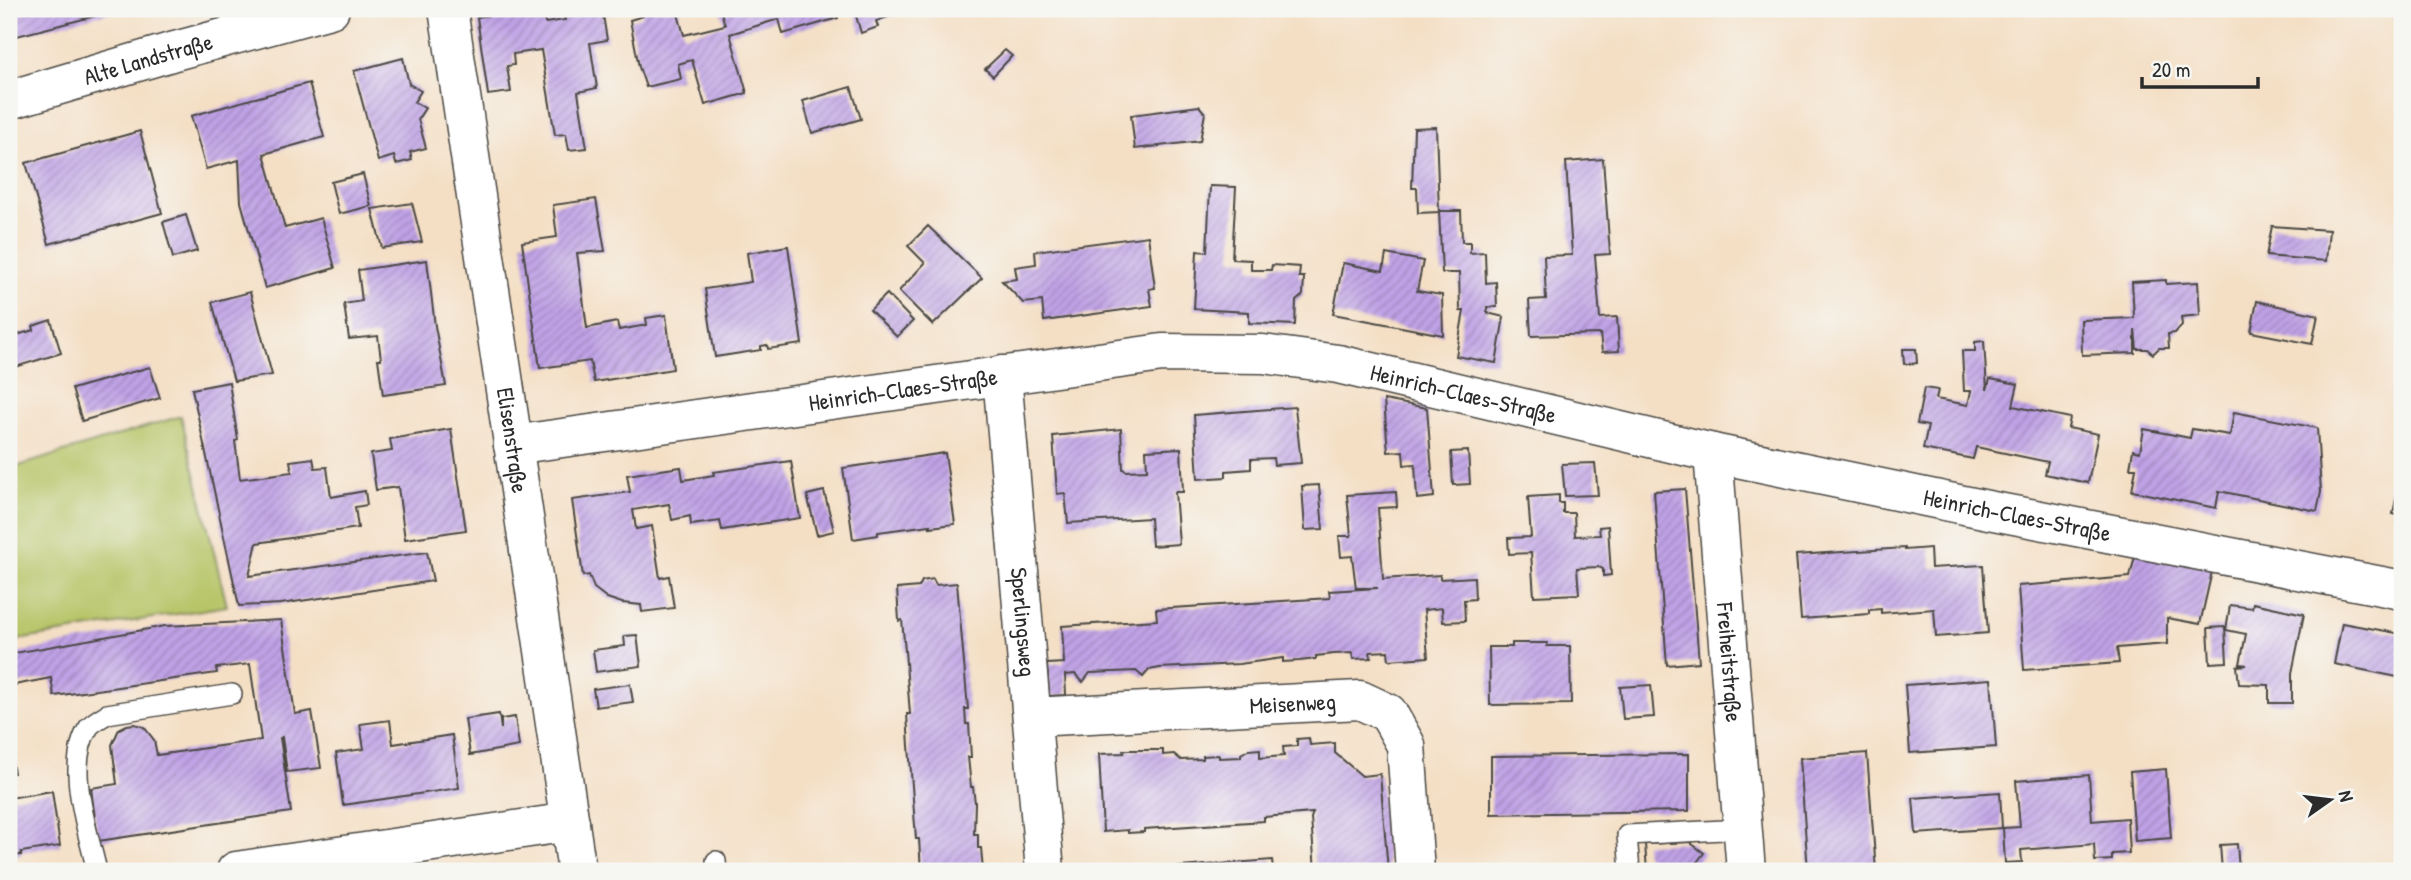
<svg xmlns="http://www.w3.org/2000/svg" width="2411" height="880" font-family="'Patrick Hand',sans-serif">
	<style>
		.park { fill: #b7c567; stroke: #717849; stroke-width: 2 }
		.building { fill: url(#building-hatch) }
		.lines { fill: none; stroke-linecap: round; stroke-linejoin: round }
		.service-casing { stroke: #494642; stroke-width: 22 }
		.minor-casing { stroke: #494642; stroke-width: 41 }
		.service { stroke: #fff; stroke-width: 19 }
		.minor { stroke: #fff; stroke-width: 38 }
		.labels { text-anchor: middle; stroke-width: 5; stroke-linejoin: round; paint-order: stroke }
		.street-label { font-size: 23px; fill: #2b2b2b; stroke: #f6f6f2 }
	</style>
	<defs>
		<pattern id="building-hatch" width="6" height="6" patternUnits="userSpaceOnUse" patternTransform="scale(1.75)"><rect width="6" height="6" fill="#c0a2e6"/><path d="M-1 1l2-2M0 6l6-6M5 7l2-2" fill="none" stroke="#9c84bb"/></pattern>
	</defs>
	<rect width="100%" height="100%" fill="#f6f6f2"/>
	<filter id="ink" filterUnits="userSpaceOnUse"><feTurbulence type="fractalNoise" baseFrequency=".0143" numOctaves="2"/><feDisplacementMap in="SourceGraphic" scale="14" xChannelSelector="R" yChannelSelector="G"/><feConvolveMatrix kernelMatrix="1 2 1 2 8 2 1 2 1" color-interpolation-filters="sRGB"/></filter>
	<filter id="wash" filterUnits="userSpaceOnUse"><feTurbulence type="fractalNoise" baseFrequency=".00686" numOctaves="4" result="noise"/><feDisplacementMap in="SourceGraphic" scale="28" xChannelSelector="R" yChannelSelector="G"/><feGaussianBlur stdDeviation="1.57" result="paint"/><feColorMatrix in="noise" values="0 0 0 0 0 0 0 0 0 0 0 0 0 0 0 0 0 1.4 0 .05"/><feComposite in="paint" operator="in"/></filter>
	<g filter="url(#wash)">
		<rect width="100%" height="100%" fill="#f4dfc5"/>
		<path class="park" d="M181,416L227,606L11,641L9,469Z"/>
		<g id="blocks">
			<g class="building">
				<path d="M9,9H119V10L9,38Z"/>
				<path d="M532,9H542L545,23L565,20L563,9H611L612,14L603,15L607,40L590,43L597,88L578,92L587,148L569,150L566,134L555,135L541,50L513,54L514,65L507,66L511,92L488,95L477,17Z"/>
				<path d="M640,9H679L681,14H678L684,35L725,25L720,9H835L838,18L783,34L779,19L730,34L747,93L705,105L692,60L678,64L681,79L646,87L639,67L630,20L643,16Z"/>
				<path d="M854,9H911L876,21L878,27L861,33Z"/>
				<path d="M1140,9H1159L1154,17L1151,15L1141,16Z"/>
				<path d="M1005,50L1012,56L993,76L985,69Z"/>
				<path d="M403,58L409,84L421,91L414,102L425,108L418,119L426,148L410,152L412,160L396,164L394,156L378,161L354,71Z"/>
				<path d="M309,83L324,137L264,154L285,228L321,218L335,268L265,288L241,202L239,160L206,169L191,116Z"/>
				<path d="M851,87L861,119L812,133L803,101Z"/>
				<path d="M1199,106L1205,113L1200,141L1135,149L1131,115Z"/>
				<path d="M1436,127L1439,212L1418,213L1417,188H1412L1414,128Z"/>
				<path d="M140,131L162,213L49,244L26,163Z"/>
				<path d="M1603,159L1610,254L1595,255L1600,318L1617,317L1619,351L1602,352L1600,334L1531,336L1529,300L1546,299L1544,256L1572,255L1566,162Z"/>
				<path d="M363,174L371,206L339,214L331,182Z"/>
				<path d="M1210,186L1236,187L1232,259L1251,260V270H1271L1272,265L1300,267L1299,277H1304L1303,295L1296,301L1295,325L1249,323V312L1194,309L1197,251L1207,252Z"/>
				<path d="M596,199L605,251L577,253L587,328L617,322L619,330L647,325L646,318L666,315L673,369L594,382L590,361L540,368L522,242L557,237L553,205Z"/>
				<path d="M412,203L422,242L382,248L372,209Z"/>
				<path d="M1439,211H1461L1462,242H1470V253L1485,252L1486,283L1496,282L1497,307H1487V313L1504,317L1496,363L1456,356L1464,311H1460L1459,273H1442Z"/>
				<path d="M186,215L197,251L173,258L163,222Z"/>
				<path d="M928,226L982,278L933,325L899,291L925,263L908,246Z"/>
				<path d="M2272,226L2329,230L2326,261L2266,256Z"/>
				<path d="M1148,236L1155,288L1149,289L1152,306L1044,321L1042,301L1023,303L1002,281L1017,279L1015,267L1036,264L1035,251Z"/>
				<path d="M788,246L802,344L768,349L767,345L761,346V350L715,357L705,289L751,282L747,253Z"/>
				<path d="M1386,254L1423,261L1417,291L1442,295L1443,335L1333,314L1343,263L1383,271Z"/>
				<path d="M427,260L435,326L446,386L383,395L378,359H381L378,336L349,339L344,304L362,301L358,270Z"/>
				<path d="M2166,280V284L2198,282L2200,315L2181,317L2182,325L2175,333L2168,334L2169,348H2159L2153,354L2147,349H2137L2135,330V353L2082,355L2081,320L2134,318L2132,282Z"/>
				<path d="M250,292L272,375L234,381L212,302Z"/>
				<path d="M887,294L913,321L897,337L870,310Z"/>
				<path d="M2257,301L2318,315L2312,344L2251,332Z"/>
				<path d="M51,320L61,353L9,369V337L34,330L33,326Z"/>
				<path d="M1984,341L1987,390L1990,379L2018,384L2013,406L2070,418L2068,428L2098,434L2088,483L2045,474L2048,462L1976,447L1973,459L1923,449L1928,426L1917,424L1924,388L1938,390L1936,399L1968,405L1971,391H1964L1962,351H1975V342Z"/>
				<path d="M1903,349H1916L1917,363L1904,364Z"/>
				<path d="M150,367L160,398L82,421L72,389Z"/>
				<path d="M229,382L238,440L235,441L240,479L292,472L290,461L313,458L315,468L327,467L331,497L365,491L367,505L355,507L358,528L257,543L249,576L427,552L433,581L281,604L239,606L192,389Z"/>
				<path d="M1384,400L1427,408L1434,497L1417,499L1415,464L1404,465L1403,451L1388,452Z"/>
				<path d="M1295,407L1301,463L1274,465L1273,458L1251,459V469L1226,471V477L1198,479L1194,415Z"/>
				<path d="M2234,412L2317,428L2321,492L2317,511L2219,491L2216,508L2132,491L2136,468H2130L2133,450L2140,452L2144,429L2190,438L2192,429L2230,435Z"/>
				<path d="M451,429L466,530L405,539L398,487L376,490L371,454L392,451L390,439Z"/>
				<path d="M1121,429L1123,469L1126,471L1147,470L1146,450L1181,448L1183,492H1175L1179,544L1152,546L1150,518L1068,523L1065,493L1057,494L1053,436Z"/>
				<path d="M1468,451L1470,484L1453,485L1451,452Z"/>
				<path d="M945,453L955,524L930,527V525L878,532V535L853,539L843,468Z"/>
				<path d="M791,461L800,518L722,530L720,521L691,525L690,516L672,520L669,504L633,510L636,529L652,526L660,578L669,576L674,608L642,612L641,605L622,603L607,598L594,588L589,575L583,576L572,500L630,492L627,475L681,467L683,480L714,475L713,472Z"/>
				<path d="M1595,463L1598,495L1565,496L1562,464Z"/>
				<path d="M2401,473H2402V516L2393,514Z"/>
				<path d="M1319,485L1323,529L1305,530L1302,486Z"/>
				<path d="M1685,489L1699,662L1667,665L1654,491Z"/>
				<path d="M824,491L834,531L817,535L807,495Z"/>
				<path d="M1396,492L1397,507L1378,508L1383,579L1440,575V579L1474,577L1475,599L1464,600L1465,621L1443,622L1442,608L1424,610L1428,657L1389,660L1388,651L1370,652L1371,658L1353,659L1352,653L1334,654L1316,656V659L1299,661L1283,662V658L1239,664L1160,668L1149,670L1143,677L1136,671L1090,673L1083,682L1075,674L1065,675L1066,695L1049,696L1047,664L1064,663L1062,626L1157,620L1156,609L1330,598L1329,591L1378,588H1356L1352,556L1341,557L1339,536H1351L1347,495Z"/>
				<path d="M1559,495V503H1563V513H1574L1575,536L1600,535L1599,527L1608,526L1611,575L1603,576V569L1599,567L1577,568L1579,594L1534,596L1531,553L1509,554L1508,538L1531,537L1528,497Z"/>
				<path d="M1905,548V550L1930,548L1931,568L1983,565L1988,633L1936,637L1934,609L1881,613V609L1869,610V614L1801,619L1796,555Z"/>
				<path d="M2136,552L2213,567L2200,624L2167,618V644L2117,648L2119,663L2024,670L2018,586L2130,577Z"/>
				<path d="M933,579L936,585L957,583L968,709H965L966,724H969L971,757H968L971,787H973L975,803L974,834H978V848H981L983,871H921L919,839H916L909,746L907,714H910L905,651L902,620L899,621L897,589L919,587L922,581Z"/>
				<path d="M2253,603L2304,614L2292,673V703H2269V685L2239,684L2237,666L2247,665L2240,664L2246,634L2226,630L2230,605L2252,608Z"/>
				<path d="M281,620L295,714L312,711L321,768L287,772L282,737L280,738L291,812L98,841L91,788L117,784L112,745L119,729L127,725L135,724L144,727L154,740L157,755L261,740L250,664L216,668L217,673L54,696L51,678L9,686V654L165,626Z"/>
				<path d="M2342,623L2402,634V678L2334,664Z"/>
				<path d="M2225,627L2227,662L2210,663L2208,628Z"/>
				<path d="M637,635L641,666L596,672L593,650L625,646L624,636Z"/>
				<path d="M1512,643H1547V646H1570L1571,704L1490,705L1489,647H1512Z"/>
				<path d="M1991,679L1996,747L1910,753L1905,685Z"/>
				<path d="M630,684L633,702L596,707L593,689Z"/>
				<path d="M1651,685L1654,717L1623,719L1620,687Z"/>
				<path d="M499,714L501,729V719L515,717L519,746L470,755L465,719Z"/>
				<path d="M390,720L393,744L452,735L459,788L343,805L336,753L364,749L360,724Z"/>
				<path d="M1309,738L1310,745L1335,743V753L1362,776L1380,774L1388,871H1315L1311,818L1313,813L1264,817V821L1144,829V832L1128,833V830L1103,832L1099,754L1124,753L1123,750H1163V755L1174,754L1181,760L1203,759V756L1219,755V758L1241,757V754L1248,750L1260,749V758L1284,756L1283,747L1297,746V739Z"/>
				<path d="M9,745L14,773L9,774Z"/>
				<path d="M1867,753L1876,871H1808L1800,758Z"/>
				<path d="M1689,754V811L1491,814V756Z"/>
				<path d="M2166,769L2171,838L2135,841L2130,772Z"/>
				<path d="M2089,775L2092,821L2127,818L2129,853L2112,854V860L2095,861L2094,844L2021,850L2022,862L2005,863L2003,828L2020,827L2016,781Z"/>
				<path d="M52,791L60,846L21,852V855L12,856V854H9V798Z"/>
				<path d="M2000,792L2002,828L1916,834L1913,798Z"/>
				<path d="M1692,842V844L1704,853L1694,866L1701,871H1647L1645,844Z"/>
				<path d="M2237,844L2239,871H2222L2220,845Z"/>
				<path d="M1272,860L1273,871H1154V869Z"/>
			</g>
		</g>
	</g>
	<g filter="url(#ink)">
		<use href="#blocks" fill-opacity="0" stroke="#494642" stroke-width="2"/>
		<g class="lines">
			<defs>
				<g id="service">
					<path d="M716,861L717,871"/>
					<path d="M97,871C88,831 64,764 89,727C93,722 101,718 107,714L232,694"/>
					<path d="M1630,871L1627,835L1743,829"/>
				</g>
				<g id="minor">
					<path id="s1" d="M448,9L577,871"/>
					<path id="s2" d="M9,100L171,52L330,9"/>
					<path id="s3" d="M1002,375L1045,871"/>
					<path id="s4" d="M513,445L1162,353L1263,354L1338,364L1713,453L1988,510L2402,590"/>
					<path id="s5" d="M1713,453L1746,871"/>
					<path id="s6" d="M1032,717L1360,700L1388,713L1406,745L1415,871"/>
					<path d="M236,871L570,822"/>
				</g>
			</defs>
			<use href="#service" class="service-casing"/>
			<use href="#minor" class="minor-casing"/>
			<use href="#service" class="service"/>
			<use href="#minor" class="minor"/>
		</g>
	</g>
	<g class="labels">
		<g class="street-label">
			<text dy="8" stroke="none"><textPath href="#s2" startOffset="145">Alte Landstraße</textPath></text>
			<text dy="8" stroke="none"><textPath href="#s4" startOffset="394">Heinrich-Claes-Straße</textPath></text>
			<text dy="8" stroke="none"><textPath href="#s4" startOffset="961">Heinrich-Claes-Straße</textPath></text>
			<text dy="8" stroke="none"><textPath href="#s1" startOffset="436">Elisenstraße</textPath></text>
			<text dy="8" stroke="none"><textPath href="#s4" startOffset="1528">Heinrich-Claes-Straße</textPath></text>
			<text dy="8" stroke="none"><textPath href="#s3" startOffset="248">Sperlingsweg</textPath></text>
			<text dy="8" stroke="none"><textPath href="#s5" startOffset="210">Freiheitstraße</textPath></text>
			<text dy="8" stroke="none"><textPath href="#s6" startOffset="261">Meisenweg</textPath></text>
		</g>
	</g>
	<rect width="2411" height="880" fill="none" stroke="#f6f6f2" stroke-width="35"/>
	<g transform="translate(2330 800) rotate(76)" stroke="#f6f6f2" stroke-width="5" paint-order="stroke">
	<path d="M0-5L12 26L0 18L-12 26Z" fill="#2b2b2b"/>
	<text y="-10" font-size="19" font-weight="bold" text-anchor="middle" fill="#2b2b2b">N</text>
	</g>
	<path d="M2142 77v10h116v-10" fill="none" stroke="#2b2b2b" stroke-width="3.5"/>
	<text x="2152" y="77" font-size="21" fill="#2b2b2b" stroke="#f6f6f2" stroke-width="5" paint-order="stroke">20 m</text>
</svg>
